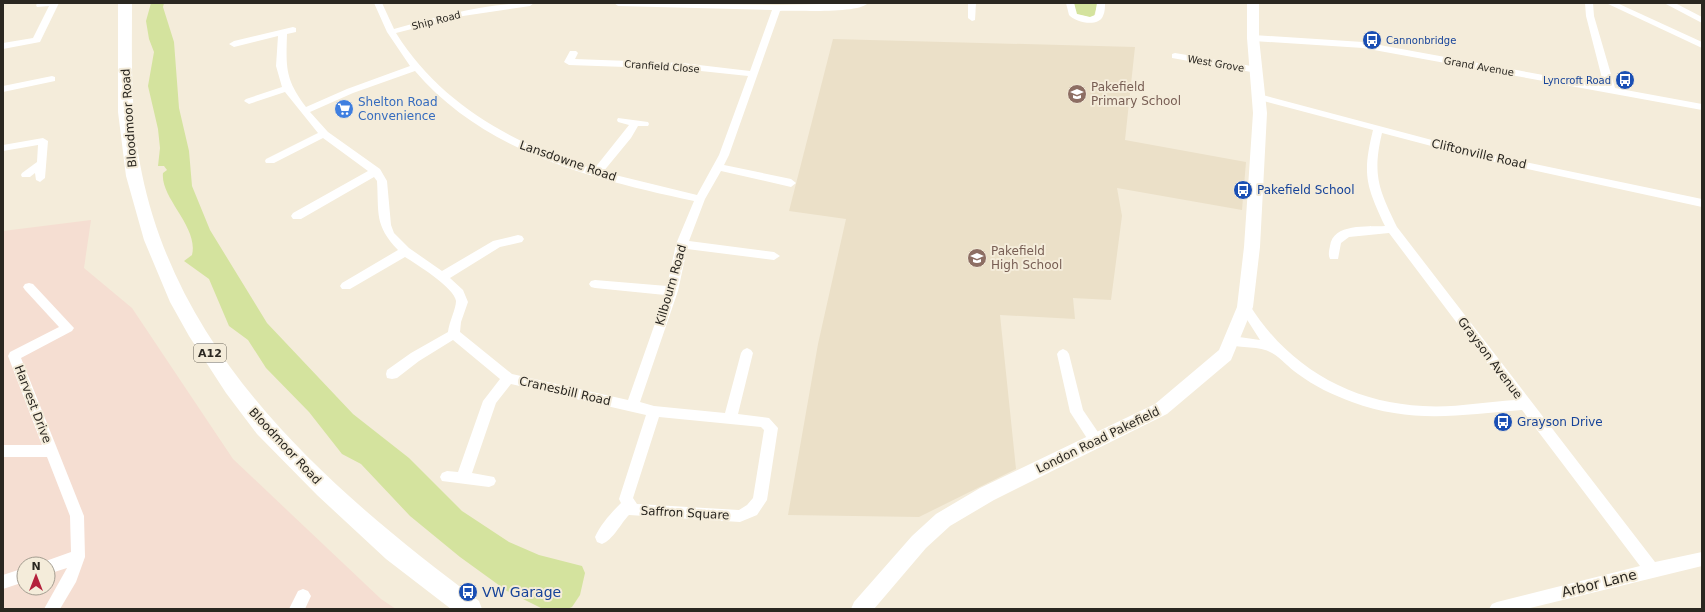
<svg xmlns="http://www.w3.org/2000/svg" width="1705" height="612" font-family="'DejaVu Sans',sans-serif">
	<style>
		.industrial { fill: #f5ded2; fill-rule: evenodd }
		.built { fill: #ebe0c8 }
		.green { fill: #d4e39e }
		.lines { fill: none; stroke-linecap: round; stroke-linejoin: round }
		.minor { fill: #fff; fill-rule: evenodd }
		.secondary { fill: #fff; fill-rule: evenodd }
		.trunk { fill: #fff; fill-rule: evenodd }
		.labels { text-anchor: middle; stroke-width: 4; stroke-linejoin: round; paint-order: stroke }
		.far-street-label { font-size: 10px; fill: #2a2721; stroke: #f4ecda }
		.far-transit-label { font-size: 10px; fill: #164399; stroke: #f4ecda; text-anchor: start }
		.shield { fill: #f4ecda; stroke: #676258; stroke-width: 1 }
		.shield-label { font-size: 11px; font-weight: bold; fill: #2a2721 }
		.education-label { font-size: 12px; fill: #785e54; stroke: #f4ecda; text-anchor: start }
		.shop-label { font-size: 12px; fill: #366cbe; stroke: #f4ecda; text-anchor: start }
		.street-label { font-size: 12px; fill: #2a2721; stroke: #f4ecda }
		.transit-label { font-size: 12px; fill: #164399; stroke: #f4ecda; text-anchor: start }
		.near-street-label { font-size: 14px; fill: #2a2721; stroke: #f4ecda }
		.near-transit-label { font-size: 14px; fill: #164399; stroke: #f4ecda; text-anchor: start }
	</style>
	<rect width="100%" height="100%" fill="#f4ecda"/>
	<path class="industrial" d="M91,220L84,268L132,308L233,459L381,599L396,609H3V231ZM24,564H48V588H24Z"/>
	<path class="built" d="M833,39L1135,47L1125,140L1246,162L1242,210L1117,188L1122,216L1111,300L1073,298L1075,319L1000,315L1016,469L919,517L788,515L818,344L846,219L789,211Z"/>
	<g class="green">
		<path d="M151,3H164L163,7L174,42L179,108L189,151L192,186L210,230L267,323L353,414L409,458L462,511L509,542L539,555L582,566L585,573L580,595L572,607L567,609H543L507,591L460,557L410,516L361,464L342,454L309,412L266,368L248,340L229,326L209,279L184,261L192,255C199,227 160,198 163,173L167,170L164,166H158L160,148L158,129L148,86L154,52L149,39L146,21Z"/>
		<path d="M1074,3H1098L1094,16L1092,18L1076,14Z"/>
	</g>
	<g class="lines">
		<g class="minor">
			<path d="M38,3H59L40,42L3,49V43L33,38L49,6L37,7L36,5Z"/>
			<path d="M374,3H382L394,29C440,16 486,3 534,3L530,6L463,16L396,33C441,105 515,145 594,169L629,125L618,122L617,120L618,118L648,122L649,124L648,126H638L631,138L603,172L697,195L719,155L748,76L682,69L569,65L564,62L570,51H576L578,53L575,59L682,63L750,71L772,10L618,6L614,3L777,5L868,3C859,14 797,10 780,11L729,155L724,165L791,179L796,183L791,187L721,171L705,199L689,241L774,252L780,256L774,260L687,249L678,291L640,402L654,406L725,413L741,353L743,350L747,348L751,350L753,353L738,414L769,418L778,428L767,500L757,515L740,522L629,515C621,523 613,540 602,544L597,542L595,537C601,524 611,513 621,503L619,499L646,415L511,384L496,403L472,473L494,477L496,481L494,485L489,487L442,481L440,477L442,473L447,471L458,472L483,401L500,379L453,340L419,361L397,378L392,379L387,378L386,374L387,370L411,353L448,332C449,322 456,309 456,301C455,288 416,264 405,257L350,289H342L340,286L342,283L398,250C374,225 379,213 377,181L374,177L301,219H293L291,216L293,213L368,171L323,138L274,163H266L265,161L266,159L318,133L285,92L249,104L244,101L246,99L282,87L276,66L278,36L234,47L229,44L234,41L293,27L296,28V32L287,34C286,68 285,79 306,107L347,89L410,66L387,32ZM415,71C485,153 593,179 694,201L676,244L667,286L595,280L591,281L589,284L591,287L595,288L665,295L628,400L512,374L460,332L461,322L468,302L463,290L450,278L500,247L522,242L524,239L522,236L518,235L493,241L442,271L409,248L394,233L391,225L387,181L380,169L328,132L310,112L353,93ZM659,417L761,427L764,430L753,498L747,505L739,510L637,504L633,498Z"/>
			<path d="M968,3H976L975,20L972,21L968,18Z"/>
			<path d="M1066,3H1074L1077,14L1090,17L1095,15L1097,3H1105C1105,7 1105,12 1103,16C1098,28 1075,22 1069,15Z"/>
			<path d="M1585,3H1593L1594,16L1615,88L1702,104V110L1363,48L1253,41L1248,38L1253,35L1363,42L1604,86L1586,16Z"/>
			<path d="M1606,3H1617L1702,42V48Z"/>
			<path d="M1664,3H1675L1702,17V23Z"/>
			<path d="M1175,53L1257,67L1262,70L1257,73L1172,58V54Z"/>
			<path d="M52,76L55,77V81L3,92V86Z"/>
			<path d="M1259,94L1477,152L1702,199V207L1477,158L1382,133C1372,175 1379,190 1397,227L1655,562L1702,552V566L1526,609H1489L1492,604L1497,602L1640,566L1522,410C1461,415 1411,424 1352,402C1333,395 1314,386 1298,374C1289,368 1281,358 1272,353C1259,345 1241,349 1228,344L1226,341L1228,338L1232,336L1260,340L1239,307L1241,304H1249C1287,366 1350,403 1423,406C1454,408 1484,402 1515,400L1389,233L1349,237L1341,243L1338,259H1330C1328,255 1329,251 1330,246C1333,223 1367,227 1385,226C1366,185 1362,175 1373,130L1256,99L1254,97L1256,95Z"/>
			<path d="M43,138L48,141L45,178L40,182L36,180L35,173L30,177H22L21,175L22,173L37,162L38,145L3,151V145Z"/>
			<path d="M29,283L33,284L74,328L72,331L21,358L84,516L85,557L76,582L60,609H44L67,568L48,574V564H42L43,562L71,552L70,516L47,457H3V445H42L8,356L10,352L59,327L25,290L23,287L25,284Z"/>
			<path d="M1063,349L1067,351L1069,354L1083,410L1102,438L1104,442L1102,446L1097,448L1092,446L1070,412L1057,354L1059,351Z"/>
			<path d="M24,568V582L3,589V575Z"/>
			<path d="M303,589L308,591L311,596L305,609H289L298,591Z"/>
		</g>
		<path class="secondary" d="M1247,3H1259V38L1267,113L1260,247L1253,307L1231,360L1167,414L994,500L950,526L926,548L874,609H851L854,602L912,536L936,514L980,488L1155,404L1219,350L1237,307L1244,247L1253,113L1247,38Z"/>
		<path class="trunk" d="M118,3H132C132,60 130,118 142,174C181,362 333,492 479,601L482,609H451L386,559L317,495L257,434L226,393L189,336L170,302L144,240L126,176L118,112Z"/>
	</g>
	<defs>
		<symbol id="bus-disc" viewBox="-11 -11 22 22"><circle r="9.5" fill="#1a4fb4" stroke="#f4ecda"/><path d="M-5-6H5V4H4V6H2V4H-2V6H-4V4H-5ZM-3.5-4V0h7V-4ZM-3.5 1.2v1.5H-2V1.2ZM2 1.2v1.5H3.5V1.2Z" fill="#fff"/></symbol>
		<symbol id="school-disc" viewBox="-11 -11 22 22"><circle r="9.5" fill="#8d6e63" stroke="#f4ecda"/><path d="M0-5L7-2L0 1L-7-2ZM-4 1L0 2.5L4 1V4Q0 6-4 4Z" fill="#fff"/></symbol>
		<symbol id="supermarket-disc" viewBox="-11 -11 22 22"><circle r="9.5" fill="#3f7fe0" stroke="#f4ecda"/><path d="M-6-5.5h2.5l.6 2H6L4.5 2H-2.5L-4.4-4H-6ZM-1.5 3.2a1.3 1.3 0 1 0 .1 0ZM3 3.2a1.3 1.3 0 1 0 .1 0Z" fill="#fff"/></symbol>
	</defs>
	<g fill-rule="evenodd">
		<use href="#bus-disc" x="1361" y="29" width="22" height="22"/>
		<use href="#bus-disc" x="1614" y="69" width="22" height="22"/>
		<use href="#school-disc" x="1066" y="83" width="22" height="22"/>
		<use href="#supermarket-disc" x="333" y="98" width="22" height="22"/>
		<use href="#bus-disc" x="1232" y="179" width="22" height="22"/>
		<use href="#school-disc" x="966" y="247" width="22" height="22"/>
		<use href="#bus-disc" x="1492" y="411" width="22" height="22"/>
		<use href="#bus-disc" x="457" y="581" width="22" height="22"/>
	</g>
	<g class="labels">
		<g class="far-street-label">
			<text transform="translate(436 20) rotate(-14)" y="4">Ship Road</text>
			<text transform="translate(1216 63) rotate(10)" y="4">West Grove</text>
			<text transform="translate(662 66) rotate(4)" y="4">Cranfield Close</text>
			<text transform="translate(1479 66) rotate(10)" y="4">Grand Avenue</text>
		</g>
		<g class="far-transit-label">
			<text x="1386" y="44">Cannonbridge</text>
			<text x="1611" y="84" text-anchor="end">Lyncroft Road</text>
		</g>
		<rect class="shield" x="194" y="344" width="32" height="18" rx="3"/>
		<g class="shield-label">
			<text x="210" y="357">A12</text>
		</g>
		<g class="education-label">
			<text x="1091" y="91">Pakefield<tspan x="1091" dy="14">Primary School</tspan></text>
			<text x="991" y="255">Pakefield<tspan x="991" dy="14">High School</tspan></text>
		</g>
		<g class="shop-label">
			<text x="358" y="106">Shelton Road<tspan x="358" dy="14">Convenience</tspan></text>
		</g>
		<g class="street-label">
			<text transform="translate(129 118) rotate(-94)" y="4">Bloodmoor Road</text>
			<text transform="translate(1479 154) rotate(13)" y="4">Cliftonville Road</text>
			<text transform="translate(568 161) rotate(19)" y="4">Lansdowne Road</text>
			<text transform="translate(671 285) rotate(-74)" y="4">Kilbourn Road</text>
			<text transform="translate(1490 358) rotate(53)" y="4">Grayson Avenue</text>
			<text transform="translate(565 391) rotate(13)" y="4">Cranesbill Road</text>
			<text transform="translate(33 404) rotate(69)" y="4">Harvest Drive</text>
			<text transform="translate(1098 440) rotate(-26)" y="4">London Road Pakefield</text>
			<text transform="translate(285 446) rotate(47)" y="4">Bloodmoor Road</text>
			<text transform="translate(685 513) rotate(3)" y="4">Saffron Square</text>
		</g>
		<g class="transit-label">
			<text x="1257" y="194">Pakefield School</text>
			<text x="1517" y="426">Grayson Drive</text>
		</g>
		<g class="near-street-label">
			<text transform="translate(1599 583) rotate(-14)" y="5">Arbor Lane</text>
		</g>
		<g class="near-transit-label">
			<text x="482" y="597">VW Garage</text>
		</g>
	</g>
	<rect width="1705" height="612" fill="none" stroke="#2a2721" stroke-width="8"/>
	<g transform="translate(36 576)"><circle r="19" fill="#f4ecda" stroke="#a39d90"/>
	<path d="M0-3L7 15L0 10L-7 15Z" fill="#b4213c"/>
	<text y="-6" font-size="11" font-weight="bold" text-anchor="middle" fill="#2a2721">N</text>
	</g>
</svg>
